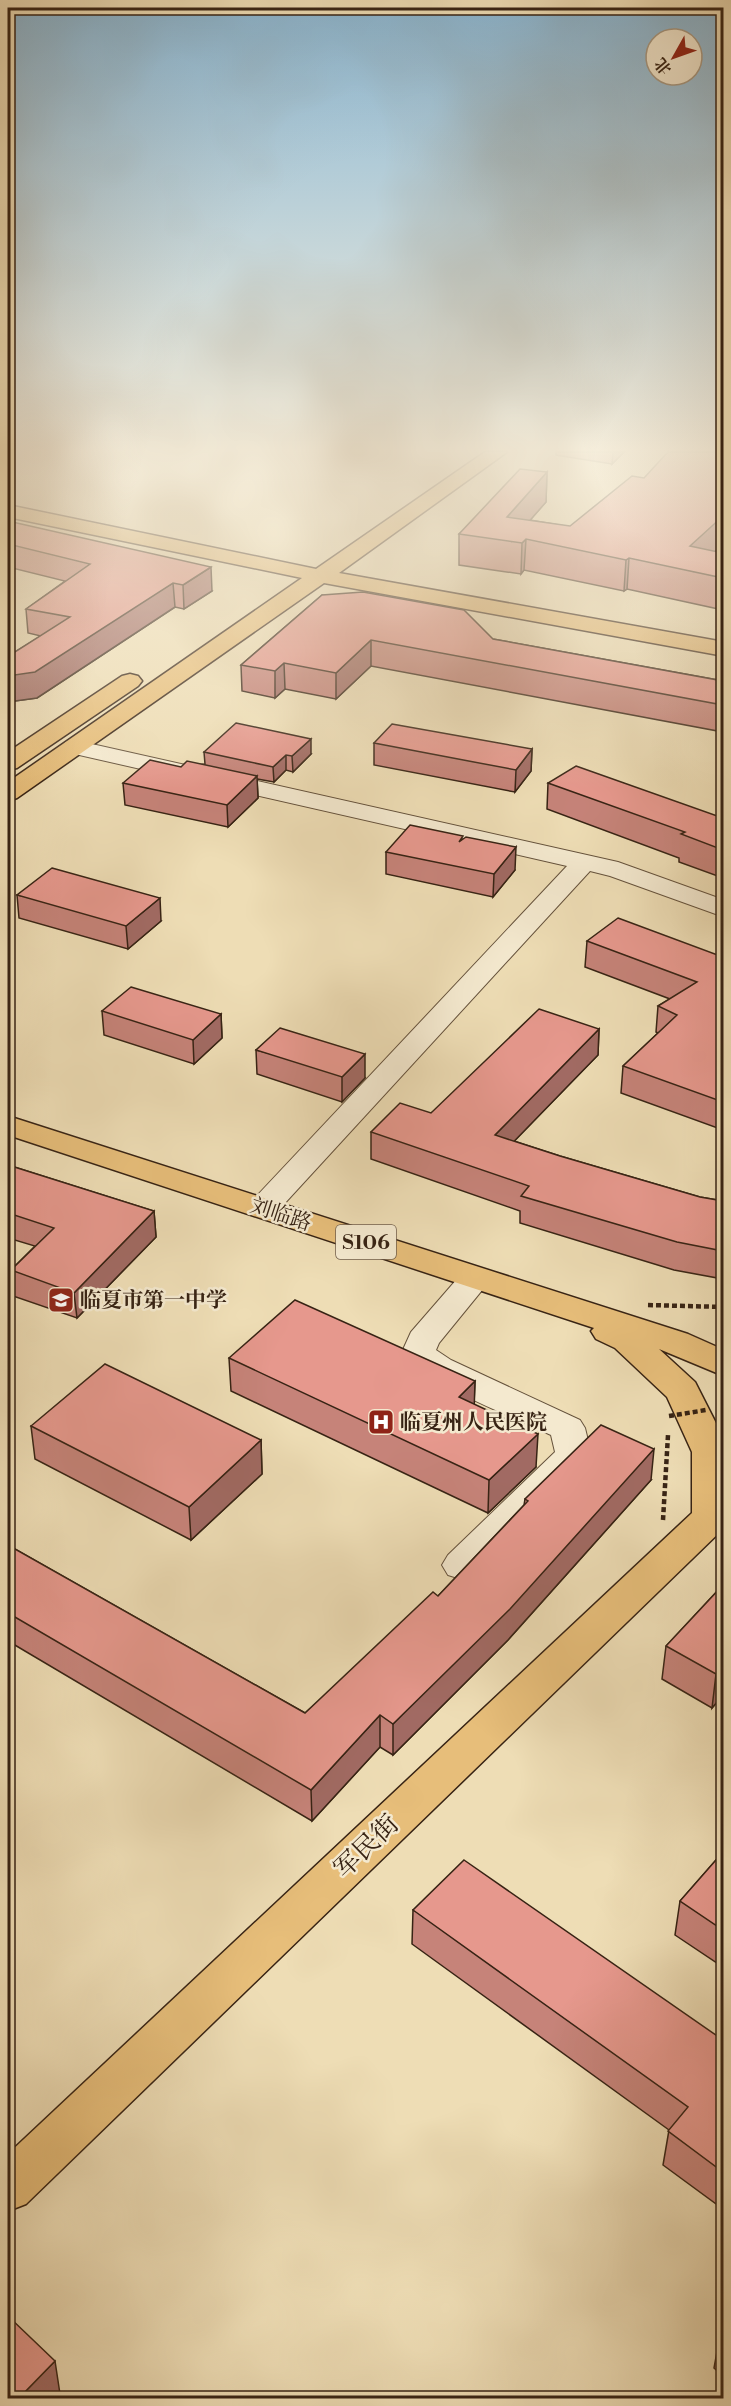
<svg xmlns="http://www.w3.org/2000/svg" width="731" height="2406" font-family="'Libre Bodoni','Noto Serif SC',serif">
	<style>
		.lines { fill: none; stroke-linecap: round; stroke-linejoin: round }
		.minor-casing { stroke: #65523c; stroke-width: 2 }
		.major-casing { stroke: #372314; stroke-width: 3 }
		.path { stroke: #372314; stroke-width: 4.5; stroke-dasharray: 5 3; stroke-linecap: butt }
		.minor { fill: #f4e9cf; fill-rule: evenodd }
		.major { fill: #e7be7a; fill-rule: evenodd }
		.path-bridge { stroke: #372314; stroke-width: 4.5; stroke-dasharray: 5 3; stroke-linecap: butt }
		.wall { fill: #c68379; stroke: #372314; stroke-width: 1.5 }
		.shaded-wall { fill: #a16a63; stroke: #372314; stroke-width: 1.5 }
		.building { fill: #e6988d; stroke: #372314; stroke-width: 1.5 }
		.labels { text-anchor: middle; stroke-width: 5; stroke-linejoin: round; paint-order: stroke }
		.shield { fill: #f4e9cf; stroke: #705e4c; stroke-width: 1.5 }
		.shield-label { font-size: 20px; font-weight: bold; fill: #372314 }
		.street-label { font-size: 21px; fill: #372314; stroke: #f4e9cf }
		.poi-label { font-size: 21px; font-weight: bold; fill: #372314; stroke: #f4e9cf; text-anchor: start }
		.near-street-label { font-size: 26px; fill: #372314; stroke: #f4e9cf }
	</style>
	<rect width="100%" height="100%" fill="#eeddb5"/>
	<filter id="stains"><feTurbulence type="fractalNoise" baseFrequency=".00333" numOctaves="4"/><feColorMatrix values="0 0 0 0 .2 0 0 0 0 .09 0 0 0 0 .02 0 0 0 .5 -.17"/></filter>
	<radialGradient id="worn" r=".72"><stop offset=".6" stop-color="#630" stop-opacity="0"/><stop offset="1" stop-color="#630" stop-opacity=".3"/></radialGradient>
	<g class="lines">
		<defs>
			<g id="minor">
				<path d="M74,740L618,862L724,900V917L610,876L590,871L274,1215L263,1218L252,1215L247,1208L252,1201L567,866L66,752L62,747L66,742Z"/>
				<path d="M476,1268L488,1271L492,1278L439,1343L436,1350L451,1360L580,1420L585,1428L591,1453L580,1471L474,1575L461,1579L448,1575L442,1565L448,1555L555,1452L551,1435C519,1420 417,1379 401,1354L411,1332L464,1271Z"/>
			</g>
			<g id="major">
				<path d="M485,452H507L339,573L724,642V656L324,583L17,798L8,801V782L302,578L8,517V505L316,569Z"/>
				<path d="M130,674L138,676L142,681L138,686L17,768L8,770V752L122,676Z"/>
				<path d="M8,1116L688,1334L724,1350V1376L659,1349L695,1382L724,1439V1528L26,2204L8,2211V2154L692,1513V1452L667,1397L615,1348L596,1339L591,1331L594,1328L8,1135Z"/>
			</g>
		</defs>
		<use href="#minor" class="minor-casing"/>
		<use href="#major" class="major-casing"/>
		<g class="path">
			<path d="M648,1305L724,1307"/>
			<path d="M663,1520L668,1435"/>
		</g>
		<use href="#minor" class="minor"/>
		<use href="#major" class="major"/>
		<path class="path-bridge" d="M669,1416L706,1410"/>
	</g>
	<g class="wall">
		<path d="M556,452H624L612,464L556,455Z"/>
		<path d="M547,472L546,502L530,520L723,553V610L627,589L624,591L524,570L521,574L459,565V534Z"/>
		<path d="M8,521L212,591L184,609L175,607L37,698L8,702V651L15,652L41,636L28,633L26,609L65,581L8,567Z"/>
		<path d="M322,595L493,639L723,681V732L371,666L336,699L285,689L275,698L242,691L241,665Z"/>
		<path d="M374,743L532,749L531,771L515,792L374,765Z"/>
		<path d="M204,752L311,754L293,772L286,770L274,782L257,779L258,798L228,827L125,805L123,783L181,767L205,764Z"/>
		<path d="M548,783L723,818V878L679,862V858L547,809Z"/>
		<path d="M463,839L515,870L493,897L386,874V852Z"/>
		<path d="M17,895L161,921L128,949L19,918Z"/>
		<path d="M587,941L723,957V1130L621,1093L623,1066L658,1033L656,1032L658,1006L670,999L585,967Z"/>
		<path d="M102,1011L221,1014L222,1038L194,1064L104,1035Z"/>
		<path d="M599,1029L598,1055L514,1141L560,1156L700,1197L723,1201V1279L674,1270L520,1223V1211L371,1159V1132L431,1113Z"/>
		<path d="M256,1050L365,1078L342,1102L257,1074Z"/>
		<path d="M8,1165L154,1211L156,1237L77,1318L13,1296L11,1270L35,1246L8,1238Z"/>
		<path d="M229,1358L475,1381L474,1404L536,1467L488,1513L231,1391Z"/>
		<path d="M31,1426L261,1440L262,1474L191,1540L35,1459Z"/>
		<path d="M651,1480L508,1640L393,1755L380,1747L312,1821L8,1641V1545L305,1713L438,1596L524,1505L525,1499Z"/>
		<path d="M723,1585V1695L712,1708L662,1679L666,1646Z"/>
		<path d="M723,1852V1967L675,1935L680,1901Z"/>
		<path d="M413,1910L723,2040V2209L663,2165L669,2130L412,1944Z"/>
		<path d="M723,2331V2376L714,2368L720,2335Z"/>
	</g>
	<g class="shaded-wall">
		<path d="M613,452H624L612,464Z"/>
		<path d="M547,472L546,502L512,541L507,517Z"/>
		<path d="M723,489V544L694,571L690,546L721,492Z"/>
		<path d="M526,539L524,570L521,574L522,543Z"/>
		<path d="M629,558L627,589L624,591L626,560Z"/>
		<path d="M211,567L212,591L184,609L183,585Z"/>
		<path d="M173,583L175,607L37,698L8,702V676Z"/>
		<path d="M371,640V666L336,699V673Z"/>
		<path d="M284,663L285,689L275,698V671Z"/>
		<path d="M311,739V754L293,772L292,756Z"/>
		<path d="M532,749L531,771L515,792L516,770Z"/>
		<path d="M286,755V770L274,782L273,767Z"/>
		<path d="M257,776L258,798L228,827L227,805Z"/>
		<path d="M516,847L515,870L493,897L494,874Z"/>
		<path d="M160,898L161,921L128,949L126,926Z"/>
		<path d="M221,1014L222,1038L194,1064L193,1040Z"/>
		<path d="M599,1029L598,1055L494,1162L495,1135Z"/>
		<path d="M365,1054V1078L342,1102V1077Z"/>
		<path d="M154,1211L156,1237L77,1318L74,1293Z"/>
		<path d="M475,1381L474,1414L459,1397Z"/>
		<path d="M538,1434L536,1467L488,1513L489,1480Z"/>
		<path d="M261,1440L262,1474L191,1540L189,1507Z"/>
		<path d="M654,1449L651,1480L508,1640L393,1755V1724Z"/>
		<path d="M723,1666V1695L712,1708L716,1674Z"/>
		<path d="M380,1715V1747L312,1821L311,1790Z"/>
		<path d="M723,2067V2094L718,2074Z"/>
		<path d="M55,2361L60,2394L56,2398H19Z"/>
	</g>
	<g class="building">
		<path d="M668,452H723V489L721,492L723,493V516L690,546L723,553V578L629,558L626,560L526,539L522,543L459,534L520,469L547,472L507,517L570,526L632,476L644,478Z"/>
		<path d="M8,521L211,567L183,585L173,583L35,672L8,676V651L15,652L70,617L26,609L90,564L8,544Z"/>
		<path d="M363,592L464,610L493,639L723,681V705L371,640L336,673L284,663L275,671L241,665L322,595Z"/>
		<path d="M236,723L311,739L292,756L286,755L273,767L204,752Z"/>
		<path d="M392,724L532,749L516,770L374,743Z"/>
		<path d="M150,760L181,767L187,761L257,776L227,805L123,783Z"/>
		<path d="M576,766L723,818V850L681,834L685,832L548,783Z"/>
		<path d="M410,825L463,836L459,842L466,837L516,847L494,874L386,852Z"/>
		<path d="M52,868L160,898L126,926L17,895Z"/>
		<path d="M618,918L723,957V1102L623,1066L677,1015L658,1006L697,982L587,941Z"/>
		<path d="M131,987L221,1014L193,1040L102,1011Z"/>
		<path d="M539,1009L599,1029L495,1135L560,1156L700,1197L723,1201V1251L677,1242L521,1196L529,1186L371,1132L400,1103L431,1113Z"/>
		<path d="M280,1028L365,1054L342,1077L256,1050Z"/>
		<path d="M8,1165L154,1211L74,1293L11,1270L54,1228L8,1213Z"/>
		<path d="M295,1300L475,1381L459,1397L538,1434L489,1480L229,1358Z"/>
		<path d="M105,1364L261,1440L189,1507L31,1426Z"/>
		<path d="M601,1425L654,1449L510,1609L393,1724L380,1715L311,1790L8,1613V1545L305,1713L433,1592L438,1596L528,1501L525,1499Z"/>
		<path d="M723,1585V1666L716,1674L666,1646Z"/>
		<path d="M723,1852V1930L680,1901Z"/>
		<path d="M464,1860L723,2040V2067L718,2074L723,2078V2172L668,2131L688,2107L413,1910Z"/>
		<path d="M8,2316L55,2361L19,2398H8Z"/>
		<path d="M723,2331V2338L720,2335Z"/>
	</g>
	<linearGradient id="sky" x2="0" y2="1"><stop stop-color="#89b6d3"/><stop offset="0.57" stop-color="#f7f0de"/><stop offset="1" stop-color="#f7f0de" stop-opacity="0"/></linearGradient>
	<rect width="731" height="789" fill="url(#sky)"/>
	<defs>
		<symbol id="school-square" viewBox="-11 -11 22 22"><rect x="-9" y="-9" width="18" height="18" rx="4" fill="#8f2418" stroke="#f4e9cf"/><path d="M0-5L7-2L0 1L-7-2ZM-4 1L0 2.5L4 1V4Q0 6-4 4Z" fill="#fff"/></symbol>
		<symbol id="hospital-square" viewBox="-11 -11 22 22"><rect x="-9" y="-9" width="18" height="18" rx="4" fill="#8f2418" stroke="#f4e9cf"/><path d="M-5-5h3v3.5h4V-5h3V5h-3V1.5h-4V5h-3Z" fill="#fff"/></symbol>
	</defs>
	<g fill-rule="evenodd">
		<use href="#school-square" x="46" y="1285" width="30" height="30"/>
		<use href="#hospital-square" x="366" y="1407" width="30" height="30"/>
	</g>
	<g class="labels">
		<rect class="shield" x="336" y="1225" width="60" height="34" rx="4.5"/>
		<g class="shield-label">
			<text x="366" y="1249">S106</text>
		</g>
		<g class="street-label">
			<text transform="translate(281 1214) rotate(18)" y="7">刘临路</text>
		</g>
		<g class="poi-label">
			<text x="80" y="1307">临夏市第一中学</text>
			<text x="400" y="1429">临夏州人民医院</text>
		</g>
		<g class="near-street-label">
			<text transform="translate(366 1846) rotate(-44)" y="9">军民街</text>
		</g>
	</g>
	<rect width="731" height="2406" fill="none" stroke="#eeddb5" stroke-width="30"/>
	<rect x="9" y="9" width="713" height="2388" fill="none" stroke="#372314" stroke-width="3"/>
	<rect x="15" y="15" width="701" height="2376" fill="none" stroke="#372314" stroke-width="1.5"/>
	<g transform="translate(674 57) rotate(230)"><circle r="28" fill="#f4e9cf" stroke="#a89a84" stroke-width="1.5"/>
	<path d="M0-4.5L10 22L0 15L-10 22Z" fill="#8f2418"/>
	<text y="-9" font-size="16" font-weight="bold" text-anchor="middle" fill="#372314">北</text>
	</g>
	<rect width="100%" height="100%" filter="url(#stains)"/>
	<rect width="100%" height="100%" fill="url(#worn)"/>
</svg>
